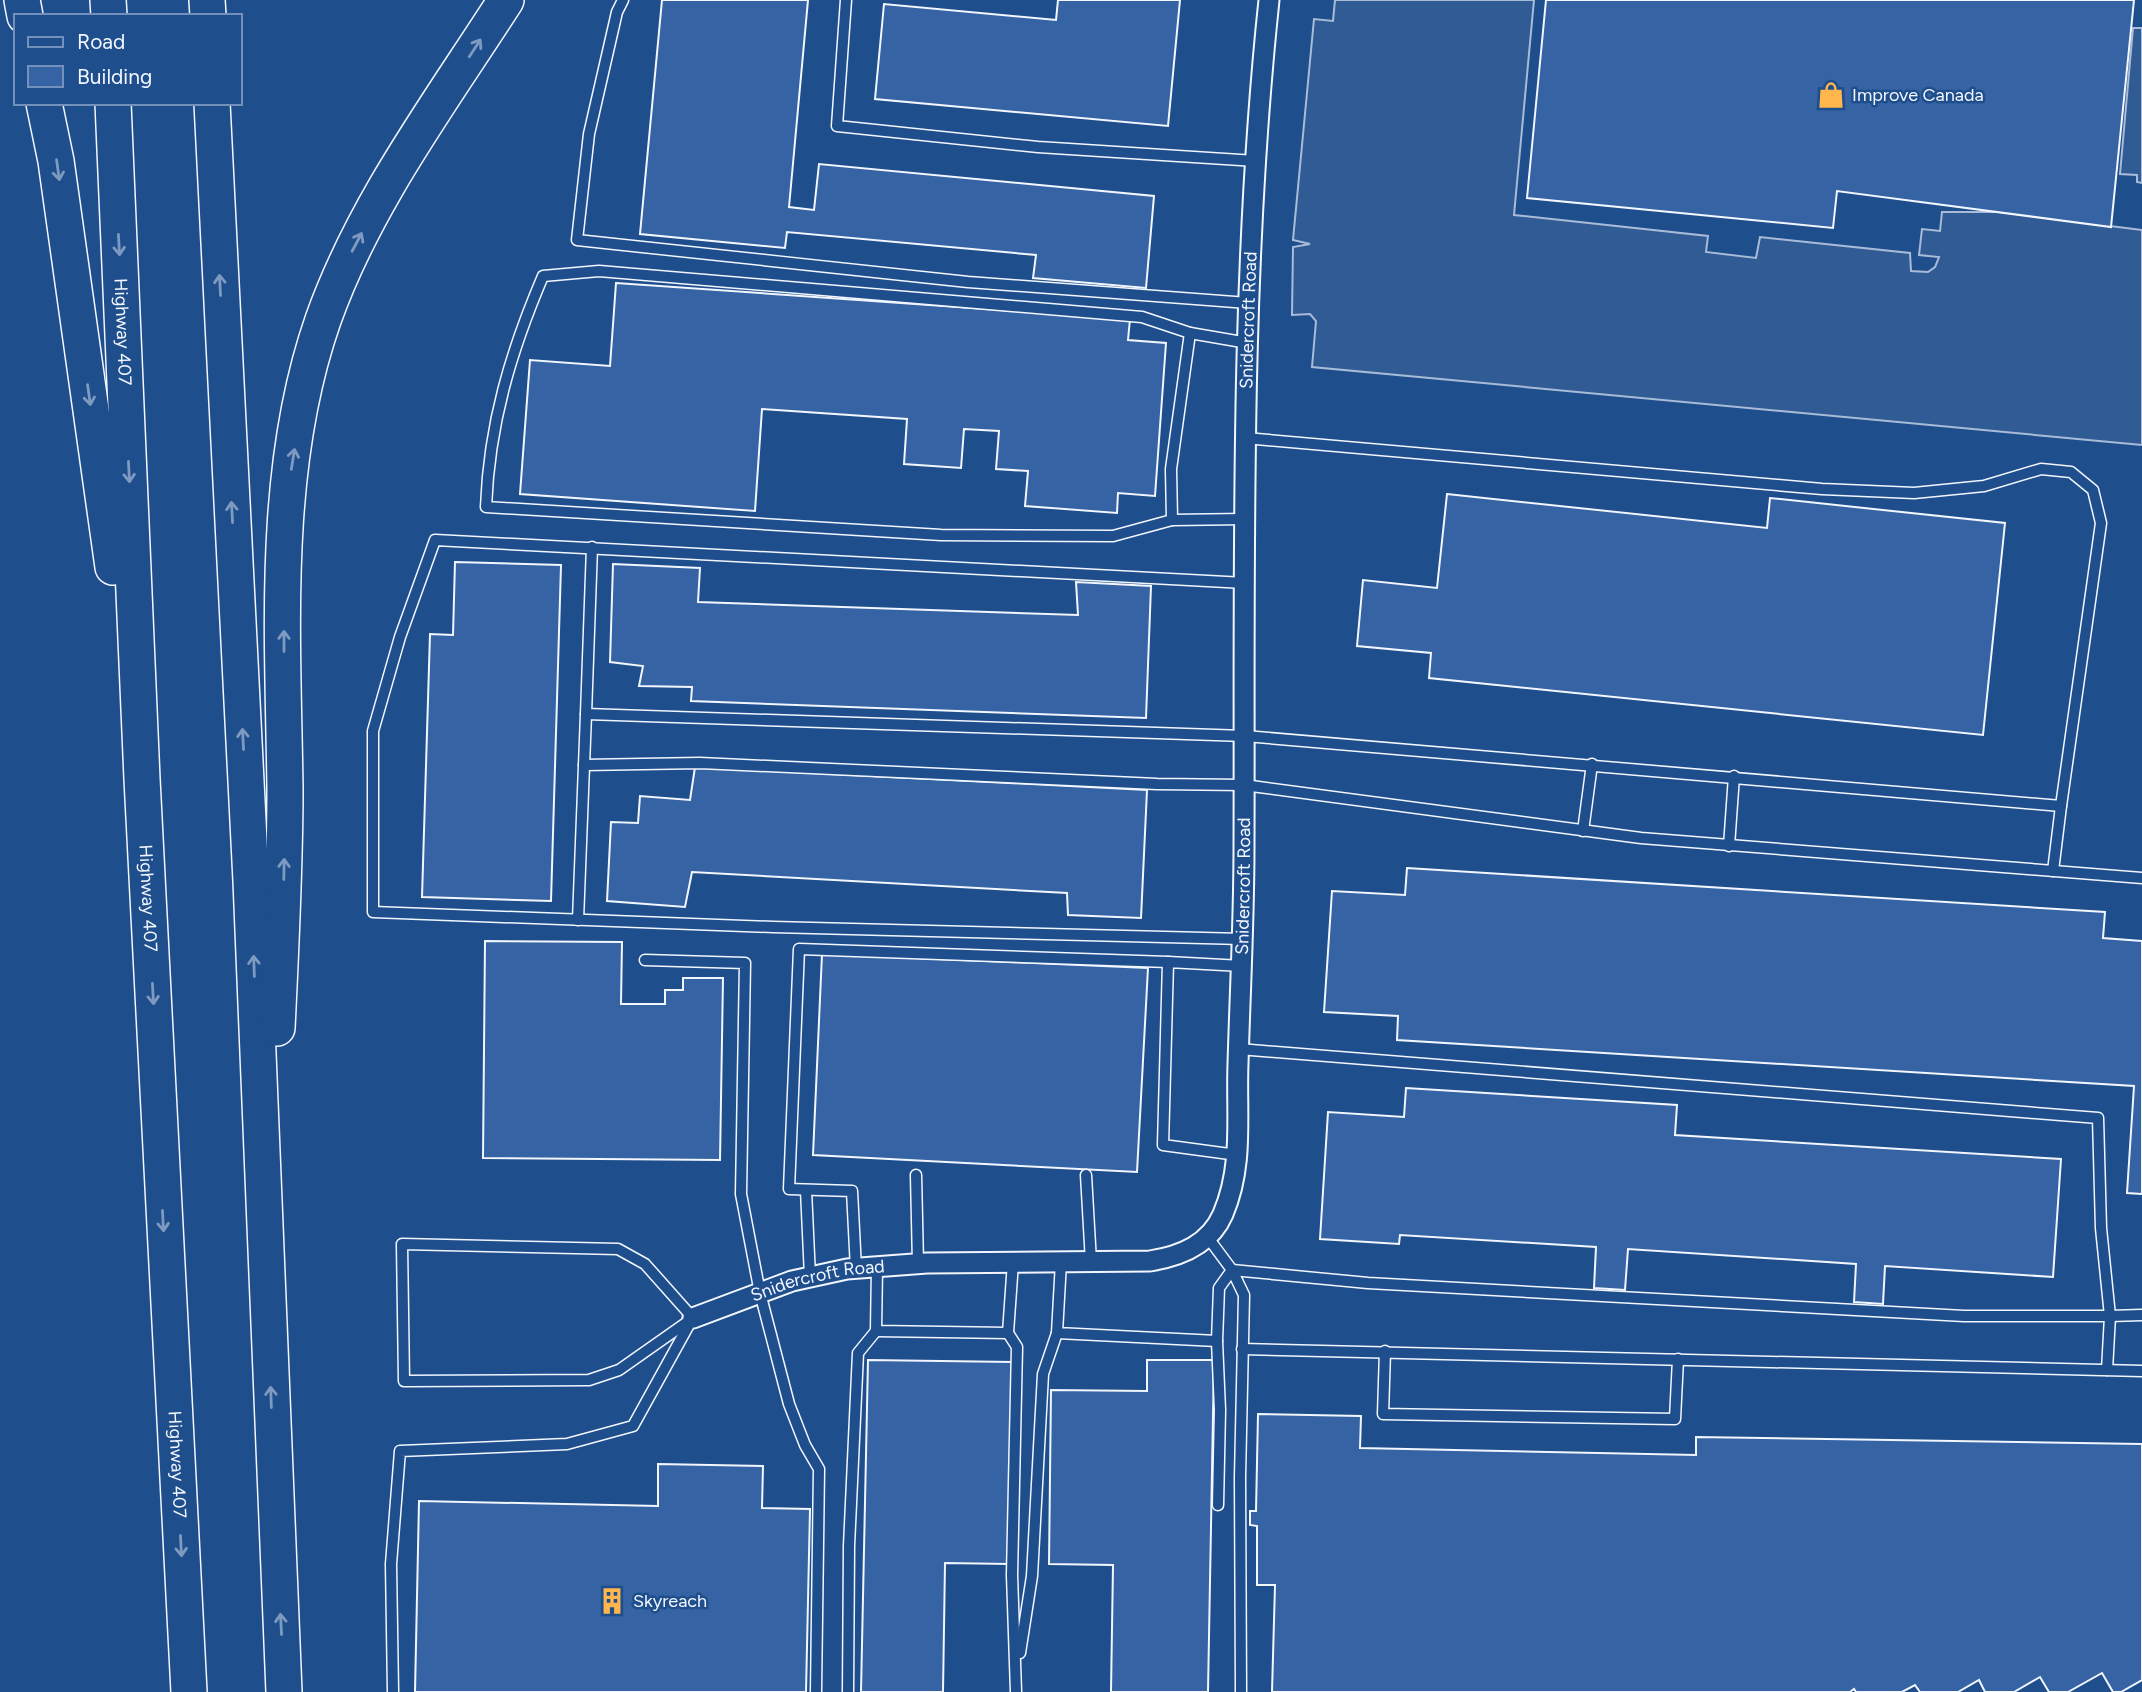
<svg xmlns="http://www.w3.org/2000/svg" width="2142" height="1692" font-family="Figtree,sans-serif">
	<style>
		.parking { fill: #305b95; stroke: #a8bbd7; stroke-width: 2 }
		.building { fill: #3563a3; stroke: #f2f6ff; stroke-width: 2 }
		.lines { fill: none; stroke-linecap: round; stroke-linejoin: round }
		.service-casing { stroke: #f2f6ff; stroke-width: 13 }
		.minor-casing { stroke: #f2f6ff; stroke-width: 23 }
		.motorway-casing { stroke: #f2f6ff; stroke-width: 38 }
		.service { stroke: #1f4e8c; stroke-width: 10 }
		.minor { stroke: #1f4e8c; stroke-width: 19 }
		.motorway { stroke: #1f4e8c; stroke-width: 35 }
		.oneway { stroke: #7e9ac0 }
		.labels { text-anchor: middle; stroke-width: 5; stroke-linejoin: round; paint-order: stroke }
		.poi-label { font-size: 18px; fill: #f2f6ff; stroke: #1f4e8c; text-anchor: start }
		.street-label { font-size: 18px; fill: #f2f6ff; stroke: #1f4e8c }
	</style>
	<rect width="100%" height="100%" fill="#1f4e8c"/>
	<g class="parking">
		<path d="M1335,0H1534L1514,215L1708,236L1706,252L1756,258L1760,237L1910,253L1911,271L1928,272L1935,267L1939,257L1919,255L1922,229L1940,231L1942,212H1999L2142,230V445L1312,367L1316,321L1310,314L1292,315L1293,247L1310,244L1293,240L1314,19L1333,21Z"/>
		<path d="M2133,28H2142V183L2137,182V175L2120,174Z"/>
	</g>
	<g class="building">
		<path d="M662,0H808L789,207L814,210L819,164L1154,196L1146,288L1033,278L1036,255L787,232L785,248L640,234Z"/>
		<path d="M1058,0H1180L1168,126L875,99L884,4L1056,20Z"/>
		<path d="M1546,0H2134L2111,227L1837,191L1833,228L1527,198Z"/>
		<path d="M616,283L1130,319L1128,340L1166,343L1155,496L1118,493L1117,513L1025,506L1028,471L996,469L999,431L964,429L961,468L904,464L907,419L762,409L755,511L520,494L530,360L610,366Z"/>
		<path d="M1447,494L1767,528L1770,498L2005,523L1983,735L1429,678L1431,653L1357,646L1363,580L1437,588Z"/>
		<path d="M455,562L561,565L551,901L422,897L430,634L453,635Z"/>
		<path d="M613,564L700,568L698,602L1078,615L1076,582L1151,586L1146,718L691,701L692,687L639,686L643,666L610,662Z"/>
		<path d="M695,767L1147,790L1141,918L1068,915L1067,893L692,872L685,907L607,901L611,822L638,823L640,796L690,800Z"/>
		<path d="M1407,868L2105,912L2103,938L2142,941V1194L2127,1193L2134,1086L1397,1040L1398,1016L1324,1012L1332,891L1405,895Z"/>
		<path d="M485,941L622,942L621,1004H665V990H683V978H723L720,1160L483,1158Z"/>
		<path d="M822,954L1148,968L1137,1172L813,1155Z"/>
		<path d="M1406,1088L1677,1105L1675,1135L2061,1159L2053,1277L1885,1266L1883,1304L1854,1302L1856,1264L1628,1249L1625,1290L1594,1288L1596,1247L1400,1235L1399,1244L1320,1239L1328,1112L1404,1117Z"/>
		<path d="M868,1360L1013,1362L1009,1564L945,1563L943,1692H861Z"/>
		<path d="M1147,1360H1214L1208,1692H1111L1113,1565L1049,1564L1051,1390L1147,1391Z"/>
		<path d="M1258,1414L1361,1416L1360,1448L1696,1455V1437L2142,1444V1680L2121,1692H2113L2102,1673L2068,1692H2049L2040,1677L2014,1692H1985L1979,1680L1958,1692H1920L1915,1685L1902,1692H1856L1854,1689L1850,1692H1272L1275,1585H1257V1526L1250,1525V1511H1256Z"/>
		<path d="M658,1464L763,1466L762,1508L810,1509L806,1692H415L419,1501L658,1506Z"/>
	</g>
	<g class="lines">
		<defs>
			<g id="service">
				<path d="M623,0L617,12L589,134L577,240L968,282L1248,303"/>
				<path d="M846,0L837,126L1038,147L1256,161"/>
				<path d="M1245,519L1172,520L1113,536L941,535L486,507C489,424 511,351 543,276L599,271L1142,317L1190,333L1248,343"/>
				<path d="M1172,520L1171,469L1190,333"/>
				<path d="M592,547L586,714L1245,736L2061,806L2101,523L2093,490L2071,472L2041,469L1984,486L1914,493L1822,489L1245,438"/>
				<path d="M584,765L700,763L1157,784L1244,785L1641,838L2142,878"/>
				<path d="M1583,831L1592,764"/>
				<path d="M1729,846L1734,776"/>
				<path d="M2053,871L2061,806"/>
				<path d="M578,920L586,714"/>
				<path d="M1243,939L773,927L373,912V731L400,637L435,540L1245,583"/>
				<path d="M645,960L745,963L741,1194L760,1293L789,1404L805,1445L819,1469L816,1692"/>
				<path d="M1239,1049L2098,1118L2101,1228L2110,1316L2142,1315"/>
				<path d="M1237,1155L1163,1145L1168,962L1242,966"/>
				<path d="M916,1175L918,1264"/>
				<path d="M1086,1175L1091,1262"/>
				<path d="M806,1190L810,1277"/>
				<path d="M402,1244L618,1249L645,1264L693,1318L619,1370L589,1380L404,1381Z"/>
				<path d="M1061,1262L1057,1333L1217,1341L1219,1288L1232,1270L1209,1239"/>
				<path d="M877,1267L876,1331L1008,1333L1013,1262"/>
				<path d="M856,1269L852,1191L789,1189L799,949L1168,962"/>
				<path d="M1232,1270L1368,1283L1964,1316H2110L2107,1370"/>
				<path d="M1232,1270L1244,1295L1240,1477L1241,1692"/>
				<path d="M1008,1333L1017,1347L1012,1575L1016,1692"/>
				<path d="M1217,1341L1220,1410L1218,1505"/>
				<path d="M1242,1349L2142,1371"/>
				<path d="M1385,1351L1383,1414L1675,1419L1678,1359"/>
				<path d="M1020,1653L1032,1576L1043,1374L1057,1333"/>
				<path d="M393,1692L391,1564L400,1451L567,1444L633,1426L691,1321"/>
				<path d="M848,1692L849,1546L858,1353L876,1331"/>
			</g>
			<g id="minor">
				<path id="s1" d="M693,1318L792,1281L847,1269L927,1263L1150,1261C1182,1256 1210,1244 1223,1214C1244,1165 1236,1115 1238,1064C1240,992 1244,920 1244,848C1245,565 1239,282 1269,0"/>
			</g>
			<g id="motorway">
				<path d="M22,0L25,16"/>
				<path d="M108,0L109,16"/>
				<path d="M207,0L208,16"/>
				<path d="M44,103L56,161L113,567"/>
				<path id="s2" d="M113,103L142,779L189,1692"/>
				<path d="M212,103L251,881L284,1692"/>
				<path d="M277,1028C281,948 285,868 285,789C283,634 271,469 323,320C364,204 440,103 506,0"/>
			</g>
		</defs>
		<use href="#service" class="service-casing"/>
		<use href="#minor" class="minor-casing"/>
		<use href="#motorway" class="motorway-casing"/>
		<use href="#service" class="service"/>
		<use href="#minor" class="minor"/>
		<use href="#motorway" class="motorway"/>
	</g>
	<defs><path id="oneway-shaft" d="M-6 0H5M1.5-3L5.5 0L1.5 3" fill="none" stroke-width="1.6" stroke-linecap="round" stroke-linejoin="round" transform="scale(1.75)"/></defs>
	<g class="oneway">
		<use href="#oneway-shaft" transform="translate(475 48) rotate(-57)"/>
		<use href="#oneway-shaft" transform="translate(58 170) rotate(82)"/>
		<use href="#oneway-shaft" transform="translate(357 242) rotate(-62)"/>
		<use href="#oneway-shaft" transform="translate(119 245) rotate(87)"/>
		<use href="#oneway-shaft" transform="translate(220 285) rotate(-93)"/>
		<use href="#oneway-shaft" transform="translate(89 395) rotate(82)"/>
		<use href="#oneway-shaft" transform="translate(293 459) rotate(-81)"/>
		<use href="#oneway-shaft" transform="translate(129 472) rotate(87)"/>
		<use href="#oneway-shaft" transform="translate(232 512) rotate(-93)"/>
		<use href="#oneway-shaft" transform="translate(284 641) rotate(-90)"/>
		<use href="#oneway-shaft" transform="translate(243 739) rotate(-93)"/>
		<use href="#oneway-shaft" transform="translate(284 869) rotate(-89)"/>
		<use href="#oneway-shaft" transform="translate(254 966) rotate(-92)"/>
		<use href="#oneway-shaft" transform="translate(153 994) rotate(87)"/>
		<use href="#oneway-shaft" transform="translate(163 1221) rotate(87)"/>
		<use href="#oneway-shaft" transform="translate(271 1397) rotate(-92)"/>
		<use href="#oneway-shaft" transform="translate(181 1546) rotate(87)"/>
		<use href="#oneway-shaft" transform="translate(281 1624) rotate(-93)"/>
	</g>
	<defs>
		<symbol id="shop-bare" viewBox="-9 -9 18 18"><path d="M-5-2.5h2.3a2.7 3.5 0 0 1 5.4 0H5L5.5 6h-11ZM-1.5-2.5h3a1.5 2.3 0 0 0-3 0Z" fill="#ffb74d" stroke="#1f4e8c" stroke-width="2.5" paint-order="stroke"/></symbol>
		<symbol id="building-bare" viewBox="-9 -9 18 18"><path d="M-4-6H4V6H1V3H-1V6H-4ZM-2.5-4.3h1.7v1.8h-1.7ZM.8-4.3h1.7v1.8H.8ZM-2.5-1h1.7V.8h-1.7ZM.8-1h1.7V.8H.8Z" fill="#ffb74d" stroke="#1f4e8c" stroke-width="2.5" paint-order="stroke"/></symbol>
	</defs>
	<g fill-rule="evenodd">
		<use href="#shop-bare" x="1812" y="76" width="38" height="38"/>
		<use href="#building-bare" x="593" y="1582" width="38" height="38"/>
	</g>
	<g class="labels">
		<g class="poi-label">
			<text x="1852" y="101">Improve Canada</text>
			<text x="633" y="1607">Skyreach</text>
		</g>
		<g class="street-label">
			<text dy="6" stroke="none"><textPath href="#s1" startOffset="1452">Snidercroft Road</textPath></text>
			<text dy="6" stroke="none"><textPath href="#s2" startOffset="229">Highway 407</textPath></text>
			<text dy="6" stroke="none"><textPath href="#s1" startOffset="886">Snidercroft Road</textPath></text>
			<text dy="6" stroke="none"><textPath href="#s2" startOffset="796">Highway 407</textPath></text>
			<text dy="6" stroke="none"><textPath href="#s1" startOffset="131">Snidercroft Road</textPath></text>
			<text dy="6" stroke="none"><textPath href="#s2" startOffset="1363">Highway 407</textPath></text>
		</g>
	</g>
	<rect x="14" y="14" width="228" height="91" fill="#1f4e8c" stroke="#7391ba" stroke-width="2"/>
	<rect x="28" y="37" width="35" height="10" fill="#1f4e8c" stroke="#7391ba" stroke-width="2"/>
	<text x="77" y="49" font-size="21" fill="#f2f6ff">Road</text>
	<rect x="28" y="66" width="35" height="21" fill="#3563a3" stroke="#7391ba" stroke-width="2"/>
	<text x="77" y="84" font-size="21" fill="#f2f6ff">Building</text>
</svg>
